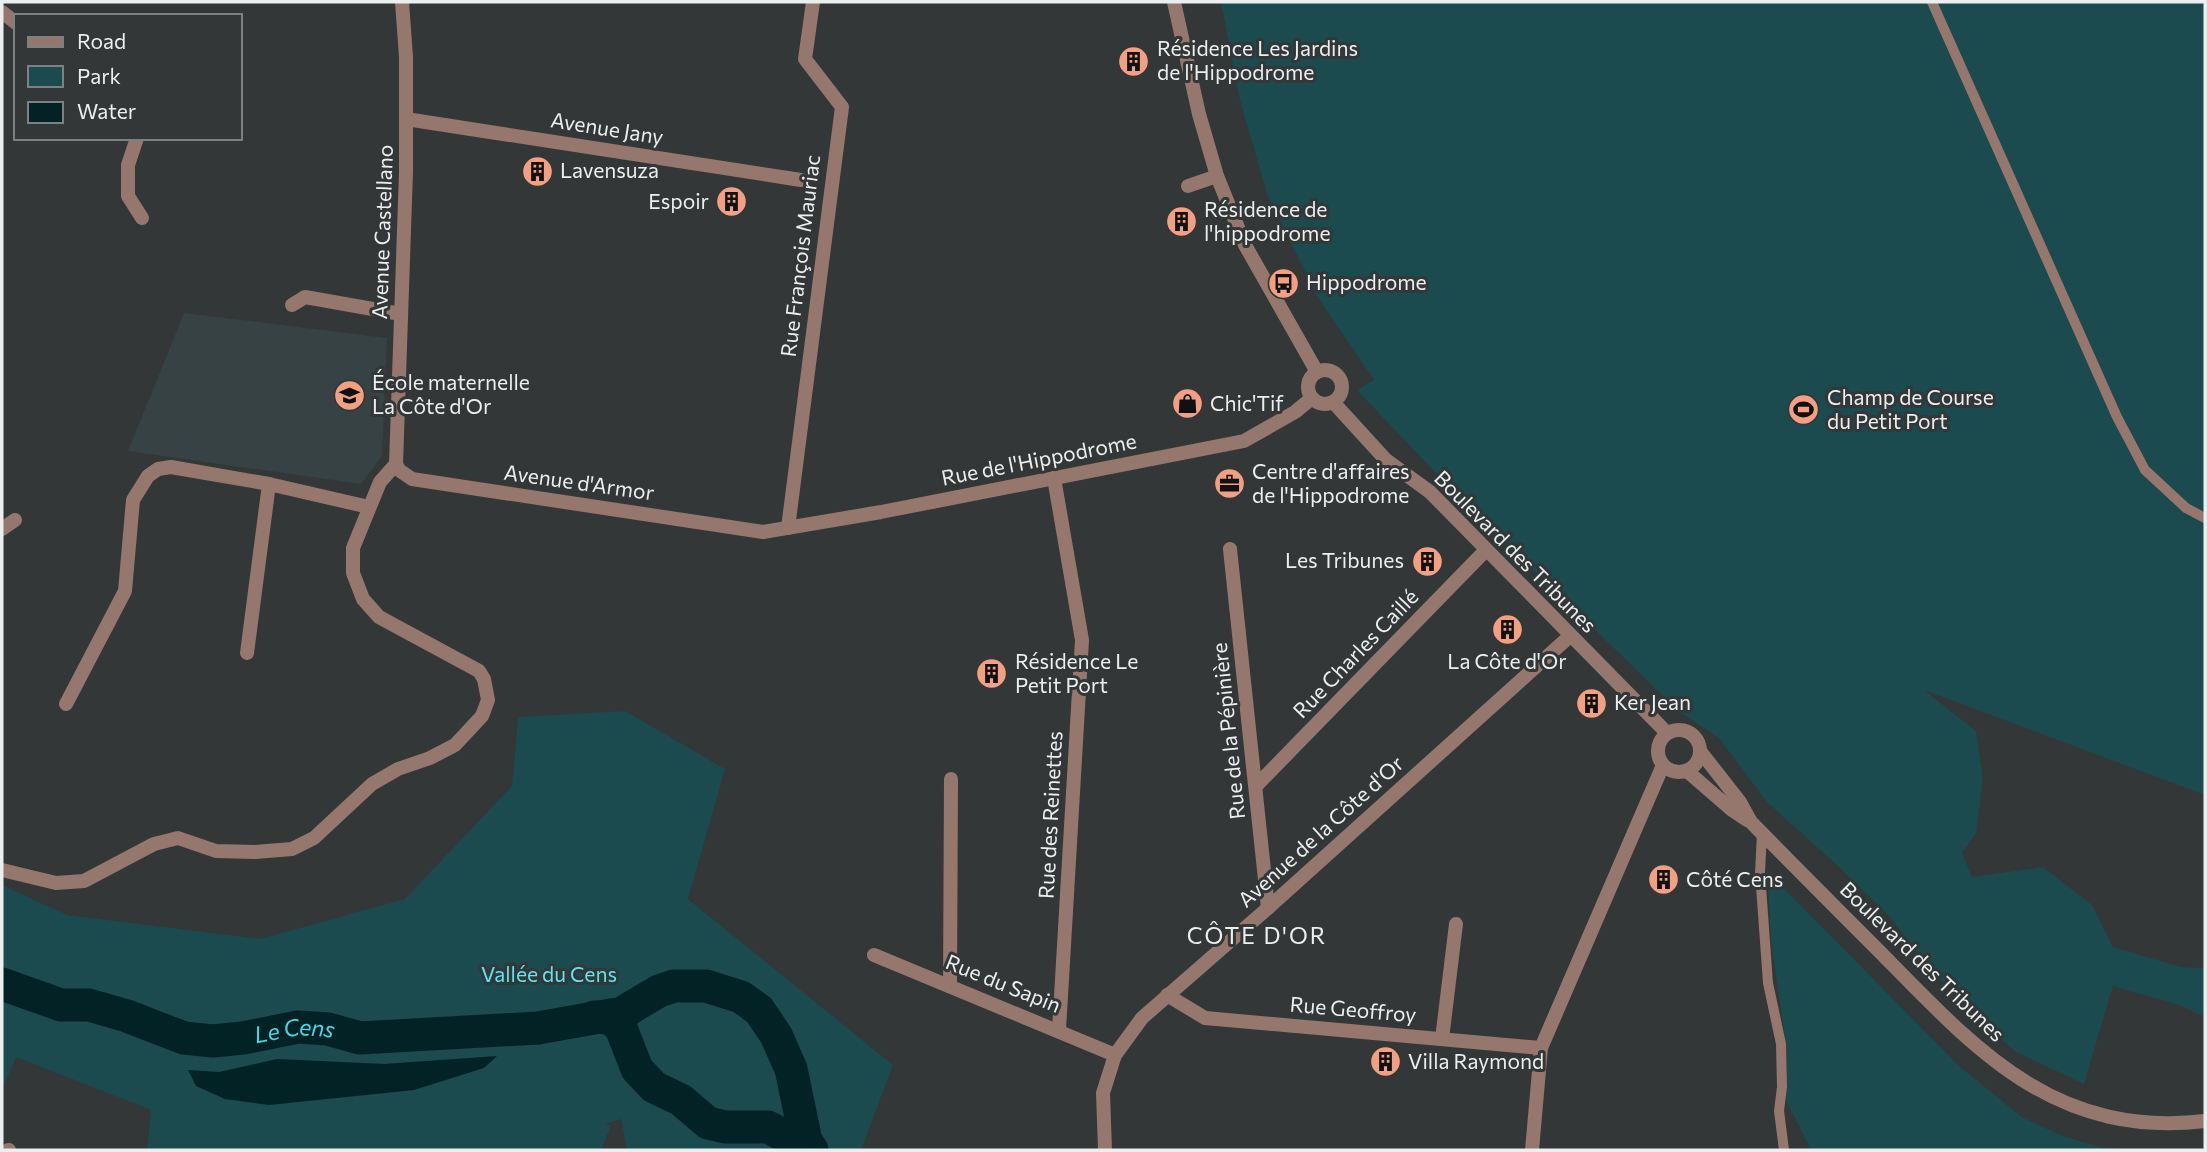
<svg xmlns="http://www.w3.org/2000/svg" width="2207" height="1152" font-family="Commissioner,sans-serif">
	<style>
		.built { fill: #364243 }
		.green { fill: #1b4a4f }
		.water { fill: #032226 }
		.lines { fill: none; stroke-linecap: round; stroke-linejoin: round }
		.river { stroke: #032226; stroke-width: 33 }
		.service { stroke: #95776d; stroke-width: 10 }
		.minor { stroke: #95776d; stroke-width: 14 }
		.tertiary { stroke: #95776d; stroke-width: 14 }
		.labels { text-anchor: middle; stroke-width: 6; stroke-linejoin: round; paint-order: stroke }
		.poi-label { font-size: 21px; fill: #ecefef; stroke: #333737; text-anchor: start }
		.street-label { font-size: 21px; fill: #ecefef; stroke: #333737 }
		.park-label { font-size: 21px; fill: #5ae6f5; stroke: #333737 }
		.neighbourhood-label { font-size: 23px; letter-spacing: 2px; fill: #ecefef; stroke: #333737 }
		.water-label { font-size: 23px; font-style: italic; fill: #46d6e4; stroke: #333737 }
	</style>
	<rect width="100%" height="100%" fill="#333737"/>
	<path class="built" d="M184,313L387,338L382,456L361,484L128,451Z"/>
	<g class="green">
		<path d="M1221,2H2205V795L1924,690L1976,731L1983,778L1976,833L1962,853L1972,877L2043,867L2092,905L2113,947L2181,967L2205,968V1017L2179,1005L2113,986L2084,1084L2016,1052L1970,1013L1933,972L1889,916L1838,866L1767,802L1719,738L1680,712L1467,506L1357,390L1374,380L1317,296L1267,194L1240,100Z"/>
		<path d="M625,711L725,769L688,899L893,1065L861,1150H627L621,1119L605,1124L611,1126L601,1150H147L151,1110L16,1057L2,1090V885L67,915L260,939L405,899L512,786L518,717Z"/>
		<path d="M1767,871L1959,1066L2022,1117L2060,1135L2099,1147L2128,1150H1811L1786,1100L1787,1053L1771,940Z"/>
	</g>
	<path class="water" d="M497,1056L484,1068L414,1090L269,1105L225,1099L196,1086L188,1070L219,1072L277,1059L384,1064Z"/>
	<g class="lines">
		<g class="river">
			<path id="s1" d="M2,984L61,1005H89L127,1016L184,1038L213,1041L243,1038L298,1027L328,1029L360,1038L538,1028L622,1013L659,991L674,986H706L741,997L759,1010L776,1035L791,1069L806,1141L812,1150"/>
			<path d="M594,1017L610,1018L621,1028L637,1069L654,1087L681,1100L708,1123L725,1127H768L785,1136L800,1150"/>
		</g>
		<g class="service">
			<path d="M1932,2L2117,417L2145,470L2186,508L2205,518"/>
			<path d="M1762,833L1760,873L1768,983L1781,1044L1782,1087L1779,1111L1784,1150"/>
		</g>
		<g class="minor">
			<path d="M2,12L16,23"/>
			<path d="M406,119L801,180"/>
			<path d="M137,138L128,165V196L142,218"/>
			<path d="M1188,186L1217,176"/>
			<path d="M292,305L305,297L401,314"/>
			<path d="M396,464L399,470L412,479L763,532L881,512L1244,441L1295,412L1312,398"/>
			<path d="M396,464L406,172V57L402,2"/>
			<path d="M1054,478L1082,640L1059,1030"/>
			<path d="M788,528L842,107L805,59L813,2"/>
			<path d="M2,529L15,520"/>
			<path d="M1230,549L1268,908"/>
			<path d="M247,653L269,484"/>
			<path d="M66,704L125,591L133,500L148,476L158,469L171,467L269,484L369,507"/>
			<path d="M1256,786L1486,550"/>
			<path d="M2,870L56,883L84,881L154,844L178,838L216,851L255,852L292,849L314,838L372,784L398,769L430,758L455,745L482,716L488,700L484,679L479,671L379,617L363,599L353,573V548L380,482L396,464"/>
			<path d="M874,955L1115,1055"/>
			<path d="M950,986L951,779"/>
			<path d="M1167,995L1205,1018L1541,1048"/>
			<path d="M1442,1039L1456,924"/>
			<path d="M8,1150H9"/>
			<path d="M1105,1150L1103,1093L1115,1055L1142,1018L1268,908L1570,636"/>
			<path d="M1532,1150L1541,1048L1663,765"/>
		</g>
		<g class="tertiary">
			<path d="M1174,2L1199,114L1217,176L1245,245L1317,372"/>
			<circle cx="1325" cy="387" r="17"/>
			<path d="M1333,402L1386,460L1430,492L1667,733"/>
			<circle cx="1679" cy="751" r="21"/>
			<path d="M1700,751L1740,802L1751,822C1795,867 1839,911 1883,955C1978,1052 2056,1138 2205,1121"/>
			<path d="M1687,771L1732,810L1747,820"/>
		</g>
	</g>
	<defs>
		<symbol id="building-disc" viewBox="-11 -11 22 22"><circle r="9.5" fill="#f3a082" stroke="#333737"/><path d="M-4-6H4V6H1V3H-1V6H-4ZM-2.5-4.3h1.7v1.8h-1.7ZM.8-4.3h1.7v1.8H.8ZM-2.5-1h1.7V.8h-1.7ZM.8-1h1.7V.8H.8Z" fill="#111"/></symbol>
		<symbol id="bus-disc" viewBox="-11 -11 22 22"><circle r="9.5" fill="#f3a082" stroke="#333737"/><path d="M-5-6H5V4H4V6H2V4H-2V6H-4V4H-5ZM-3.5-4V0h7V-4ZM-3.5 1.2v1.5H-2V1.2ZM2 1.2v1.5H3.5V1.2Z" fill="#111"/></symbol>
		<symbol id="school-disc" viewBox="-11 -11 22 22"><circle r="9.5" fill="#f3a082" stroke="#333737"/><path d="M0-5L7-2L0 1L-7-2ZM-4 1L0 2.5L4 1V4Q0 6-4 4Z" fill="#111"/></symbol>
		<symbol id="shop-disc" viewBox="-11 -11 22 22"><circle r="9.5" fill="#f3a082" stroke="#333737"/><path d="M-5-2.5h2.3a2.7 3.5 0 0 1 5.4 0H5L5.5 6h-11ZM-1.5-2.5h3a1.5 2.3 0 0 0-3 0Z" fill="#111"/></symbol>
		<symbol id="stadium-disc" viewBox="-11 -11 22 22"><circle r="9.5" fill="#f3a082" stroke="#333737"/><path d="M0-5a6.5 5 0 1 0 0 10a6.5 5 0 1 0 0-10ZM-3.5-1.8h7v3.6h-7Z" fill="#111"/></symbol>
		<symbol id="office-disc" viewBox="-11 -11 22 22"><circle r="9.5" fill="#f3a082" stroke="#333737"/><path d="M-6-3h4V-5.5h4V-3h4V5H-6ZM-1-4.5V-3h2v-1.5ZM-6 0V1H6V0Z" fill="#111"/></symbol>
	</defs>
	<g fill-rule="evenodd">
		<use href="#building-disc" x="1116" y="44" width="35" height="35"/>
		<use href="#building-disc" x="520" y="154" width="35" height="35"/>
		<use href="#building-disc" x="714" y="184" width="35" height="35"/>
		<use href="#building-disc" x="1164" y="204" width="35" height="35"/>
		<use href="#bus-disc" x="1266" y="266" width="35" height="35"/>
		<use href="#school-disc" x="332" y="378" width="35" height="35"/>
		<use href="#shop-disc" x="1170" y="386" width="35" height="35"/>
		<use href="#stadium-disc" x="1786" y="392" width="35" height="35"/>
		<use href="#office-disc" x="1212" y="466" width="35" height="35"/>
		<use href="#building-disc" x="1410" y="544" width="35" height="35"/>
		<use href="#building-disc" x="1490" y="612" width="35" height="35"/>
		<use href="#building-disc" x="974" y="656" width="35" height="35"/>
		<use href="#building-disc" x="1574" y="686" width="35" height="35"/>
		<use href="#building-disc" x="1646" y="862" width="35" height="35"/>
		<use href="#building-disc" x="1368" y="1044" width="35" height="35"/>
	</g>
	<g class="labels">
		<g class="poi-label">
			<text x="1157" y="56">Résidence Les Jardins<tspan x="1157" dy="24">de l'Hippodrome</tspan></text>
			<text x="560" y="178">Lavensuza</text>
			<text x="709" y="209" text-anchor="end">Espoir</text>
			<text x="1204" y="217">Résidence de<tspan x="1204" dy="24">l'hippodrome</tspan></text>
			<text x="1306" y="290">Hippodrome</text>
			<text x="372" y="390">École maternelle<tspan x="372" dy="24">La Côte d'Or</tspan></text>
			<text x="1827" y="405">Champ de Course<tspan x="1827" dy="24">du Petit Port</tspan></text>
			<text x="1210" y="411">Chic'Tif</text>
			<text x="1252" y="479">Centre d'affaires<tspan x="1252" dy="24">de l'Hippodrome</tspan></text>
			<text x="1404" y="568" text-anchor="end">Les Tribunes</text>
			<text x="1015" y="669">Résidence Le<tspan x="1015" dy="24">Petit Port</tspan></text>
			<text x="1507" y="669" text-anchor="middle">La Côte d'Or</text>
			<text x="1614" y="710">Ker Jean</text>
			<text x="1686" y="887">Côté Cens</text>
			<text x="1408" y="1069">Villa Raymond</text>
		</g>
		<g class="street-label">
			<text transform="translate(607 129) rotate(9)" y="7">Avenue Jany</text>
			<text transform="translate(383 232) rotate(-88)" y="7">Avenue Castellano</text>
			<text transform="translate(801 256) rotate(-83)" y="7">Rue François Mauriac</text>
			<text transform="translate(1039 460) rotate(-11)" y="7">Rue de l'Hippodrome</text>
			<text transform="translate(579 483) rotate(8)" y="7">Avenue d'Armor</text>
			<text transform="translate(1515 552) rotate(45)" y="7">Boulevard des Tribunes</text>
			<text transform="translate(1356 654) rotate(-46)" y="7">Rue Charles Caillé</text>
			<text transform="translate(1229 731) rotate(-96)" y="7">Rue de la Pépinière</text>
			<text transform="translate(1051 815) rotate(-87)" y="7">Rue des Reinettes</text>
			<text transform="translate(1321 832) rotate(-42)" y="7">Avenue de la Côte d'Or</text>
			<text transform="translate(1922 962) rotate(44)" y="7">Boulevard des Tribunes</text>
			<text transform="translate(1003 984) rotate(22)" y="7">Rue du Sapin</text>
			<text transform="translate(1353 1010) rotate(5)" y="7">Rue Geoffroy</text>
		</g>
		<g class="park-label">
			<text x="549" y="982">Vallée du Cens</text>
		</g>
		<g class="neighbourhood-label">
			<text x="1257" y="944">CÔTE D'OR</text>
		</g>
		<g class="water-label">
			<text dy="8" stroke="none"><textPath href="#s1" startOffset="303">Le Cens</textPath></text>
		</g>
	</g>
	<rect width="2207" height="1152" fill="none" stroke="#ecefef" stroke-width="7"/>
	<rect x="14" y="14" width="228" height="126" fill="#333737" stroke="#7d8181" stroke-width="2"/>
	<rect x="28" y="37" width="35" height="10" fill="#95776d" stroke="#7d8181" stroke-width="2"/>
	<text x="77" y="49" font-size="21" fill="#ecefef">Road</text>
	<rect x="28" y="66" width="35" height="21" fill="#1b4a4f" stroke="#7d8181" stroke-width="2"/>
	<text x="77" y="84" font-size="21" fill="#ecefef">Park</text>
	<rect x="28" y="102" width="35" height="21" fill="#032226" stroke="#7d8181" stroke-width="2"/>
	<text x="77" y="119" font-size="21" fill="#ecefef">Water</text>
</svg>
